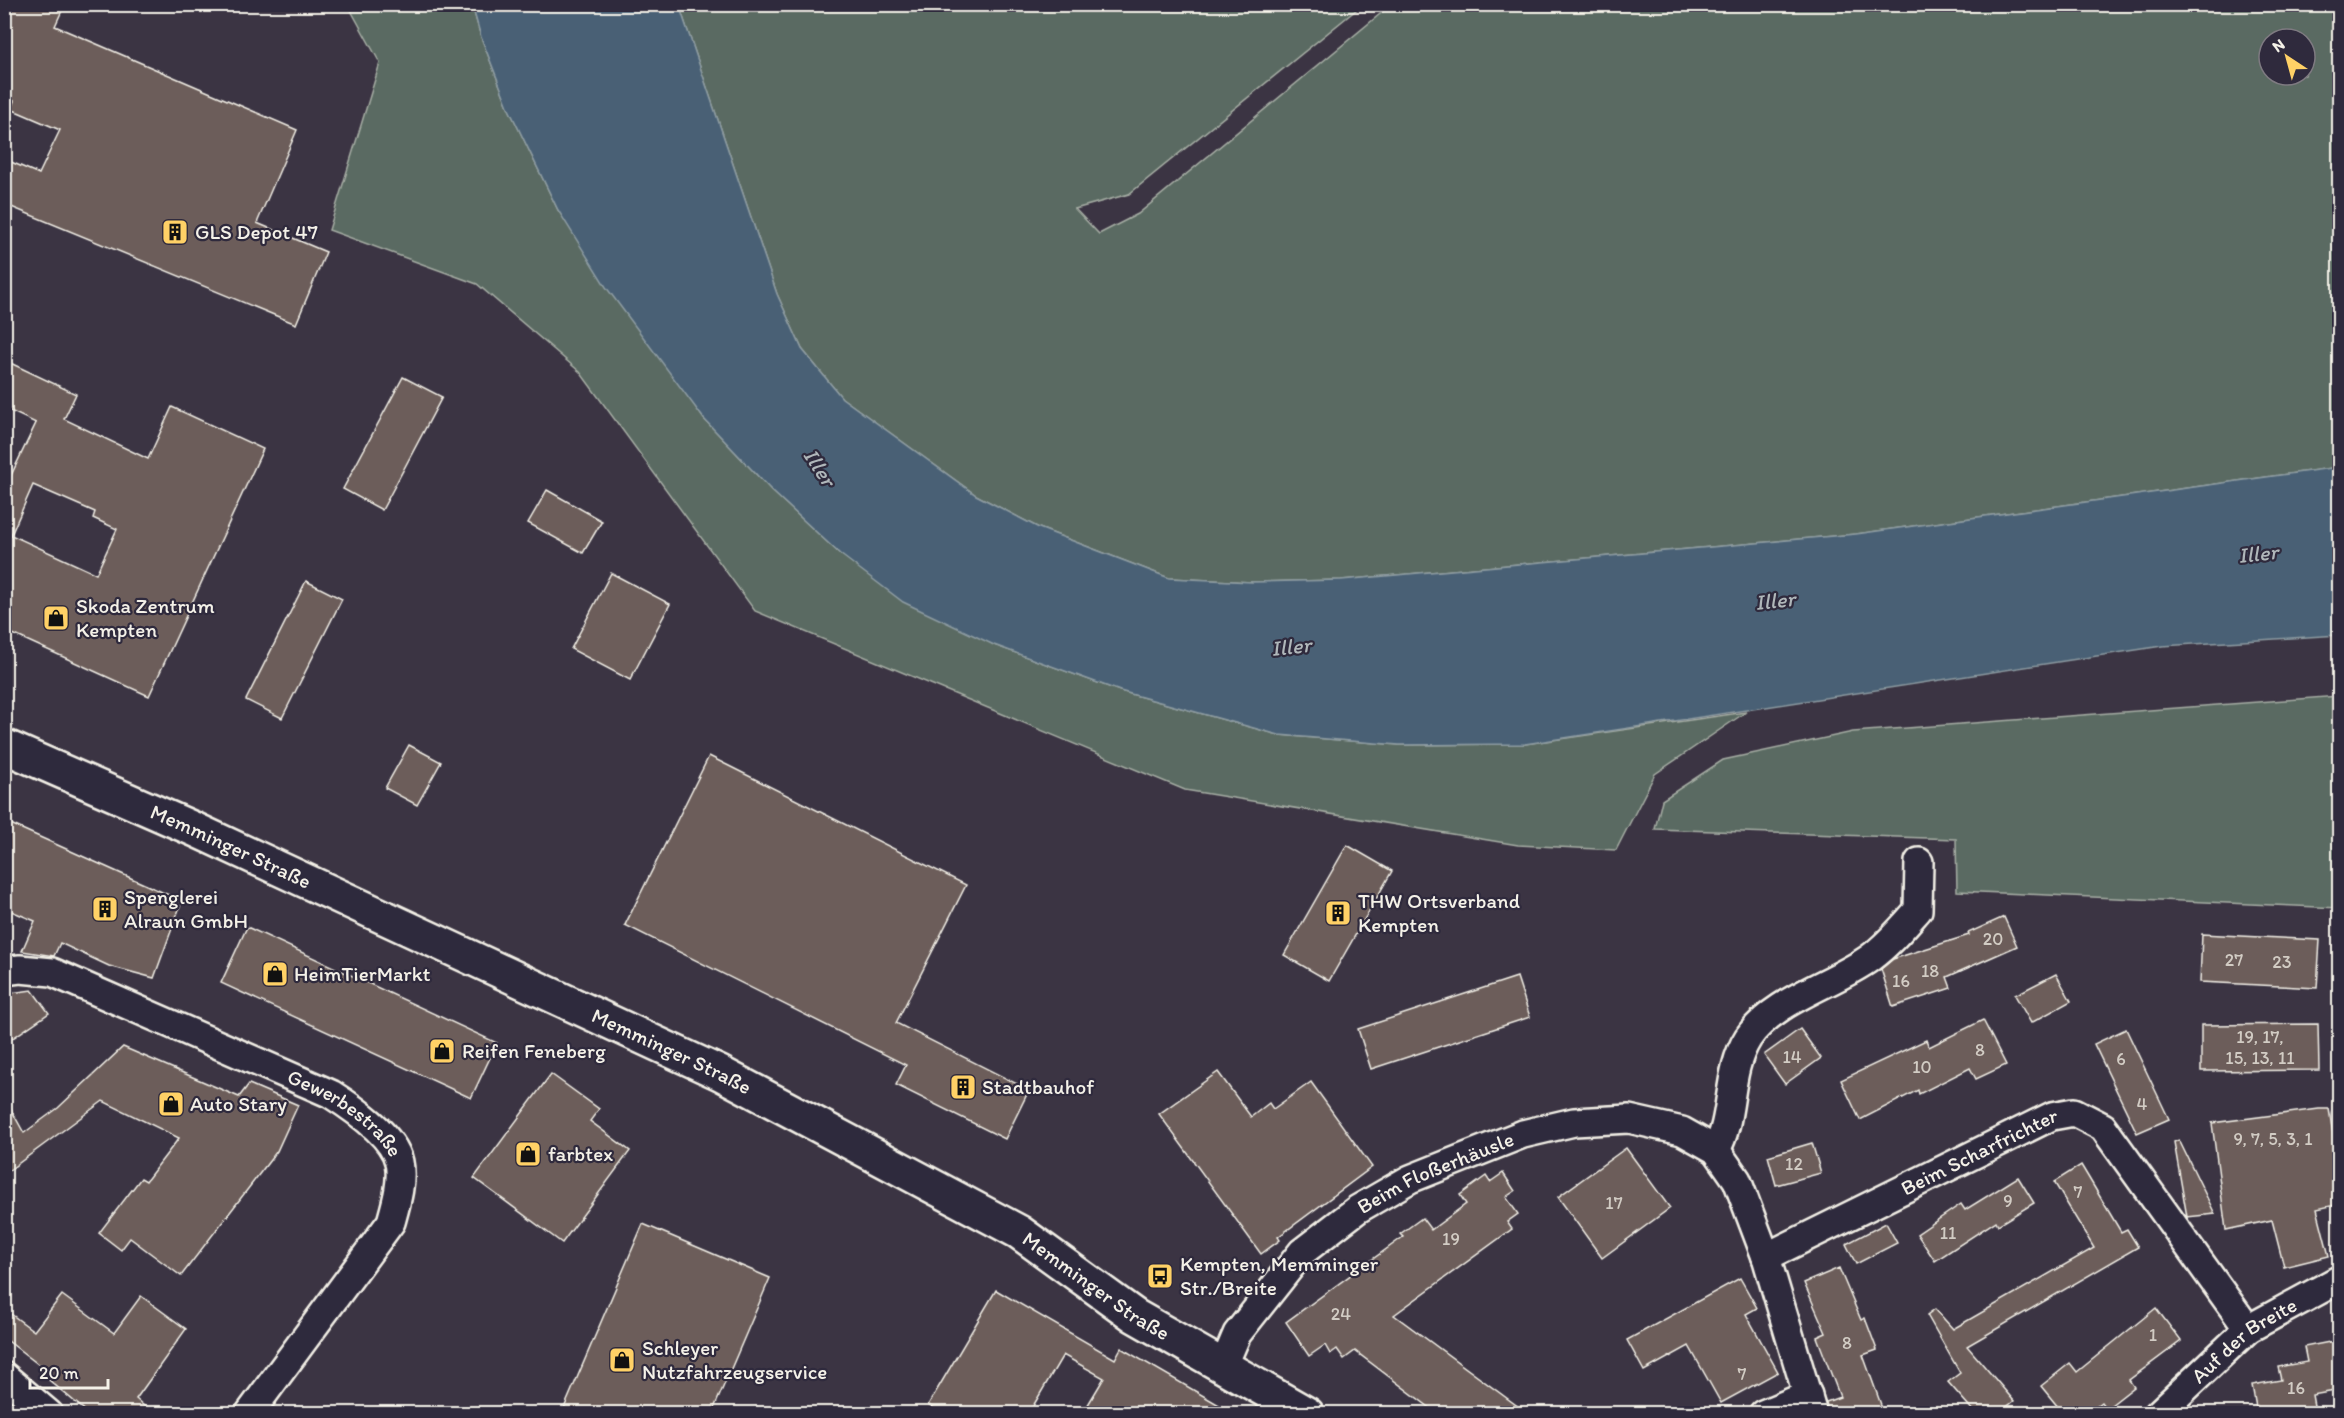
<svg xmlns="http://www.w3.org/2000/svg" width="2344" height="1418" font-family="Itim,sans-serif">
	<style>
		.green { fill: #5a6b62; stroke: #a7aea5; stroke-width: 1.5; fill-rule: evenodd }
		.water { fill: #496174; stroke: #8d9ba2; stroke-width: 1.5 }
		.building { fill: #6c5d5a; stroke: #f4f1e8; stroke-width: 1.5; fill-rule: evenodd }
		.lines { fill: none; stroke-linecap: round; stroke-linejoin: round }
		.minor-casing { stroke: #f4f1e8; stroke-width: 32 }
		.secondary-casing { stroke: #f4f1e8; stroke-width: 38 }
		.minor { stroke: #2f2a3d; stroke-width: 27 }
		.secondary { stroke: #2f2a3d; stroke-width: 33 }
		.labels { text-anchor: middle; stroke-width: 4.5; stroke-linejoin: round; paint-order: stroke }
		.number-label { font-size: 18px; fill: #d2ccc4 }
		.poi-label { font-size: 21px; fill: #f4f1e8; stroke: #2f2a3d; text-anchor: start }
		.street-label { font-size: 21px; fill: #f4f1e8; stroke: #2f2a3d }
		.water-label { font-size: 22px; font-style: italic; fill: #b0b7ba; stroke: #2f2a3d }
	</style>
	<rect width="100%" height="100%" fill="#3b3443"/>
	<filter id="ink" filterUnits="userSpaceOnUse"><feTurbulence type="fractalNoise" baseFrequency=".0167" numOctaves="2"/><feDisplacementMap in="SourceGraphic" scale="12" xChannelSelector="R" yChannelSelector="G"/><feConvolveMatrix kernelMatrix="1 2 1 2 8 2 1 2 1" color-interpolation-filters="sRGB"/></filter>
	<g filter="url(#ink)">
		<g class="green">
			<path d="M348,5H472L481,37L509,109L558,210L704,419L772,491L840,554L994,645L1120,691L1279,735L1399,745L1525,744L1746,712L1655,774L1616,850L1518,845L1185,790L755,611L580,372L477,284L329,230L380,63Z"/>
			<path d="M679,5H1362L1129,194L1075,209L1099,234L1138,214L1391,5H2339V467L1856,534L1341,580L1252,582L1169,578L1039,528L976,495L842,398L802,349L777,294ZM2269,39H2305V75H2269Z"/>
			<path d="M2339,696V908L1957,891L1956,839L1655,829L1662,800L1723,760L1853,732Z"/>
		</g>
		<path class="water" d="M472,5H679L777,294L802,349L842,398L976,495L1039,528L1169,578L1252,582L1341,580L1856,534L2339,467V635L2162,646L1525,744L1399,745L1279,735L1120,691L994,645L903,602L840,554L772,491L704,419L606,287L558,210L509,109L481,37Z"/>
		<g class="building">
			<path d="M9,4H65L55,26L297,130L257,223L326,252L296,324L4,204V159L39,174L60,130L11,109L14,101L4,97V15Z"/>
			<path d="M4,360L76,394L64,419L148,459L172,407L263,449L149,696L4,630V490L36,423L4,408ZM33,485L95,512L93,518L117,529L96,574L11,535Z"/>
			<path d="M403,377L442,397L382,510L343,489Z"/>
			<path d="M547,490L602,521L583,553L528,523Z"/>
			<path d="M611,573L670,604L630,680L571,649Z"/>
			<path d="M306,581L342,599L282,718L246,700Z"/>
			<path d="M409,745L441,762L417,805L385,788Z"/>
			<path d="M709,756L966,885L896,1023L1029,1090L1005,1139L896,1085L906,1065L625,925Z"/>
			<path d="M4,821L182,901L154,978L109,966L60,943L54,956L22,951L35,921L4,908Z"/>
			<path d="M1347,845L1392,871L1329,981L1284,955Z"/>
			<path d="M2004,917L2017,946L1947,977L1951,988L1893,1007L1881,969L1893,959L1969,935L1968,933Z"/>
			<path d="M247,927L497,1043L471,1098L221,983Z"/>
			<path d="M2202,934L2320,940L2317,988L2200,982Z"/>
			<path d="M2056,974L2071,1001L2031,1023L2015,995Z"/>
			<path d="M1517,977L1530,1017L1371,1069L1358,1029Z"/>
			<path d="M32,990L49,1013L4,1044V994Z"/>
			<path d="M1983,1020L2006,1065L1976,1079L1970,1068L1919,1094L1918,1090L1860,1120L1841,1080L1926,1040L1929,1047Z"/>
			<path d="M2318,1024L2319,1070L2201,1071V1025Z"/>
			<path d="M1800,1029L1821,1058L1785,1084L1764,1055Z"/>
			<path d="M2126,1029L2169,1119L2137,1133L2094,1044Z"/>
			<path d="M123,1047L239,1097L249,1084L298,1105L277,1151L181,1276L130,1238L121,1250L99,1233L141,1178L146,1181L179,1138L103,1101L4,1174V1097L24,1133L58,1108Z"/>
			<path d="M1218,1072L1251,1117L1269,1103L1273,1109L1311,1082L1372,1167L1278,1237L1280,1240L1261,1254L1159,1114Z"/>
			<path d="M551,1074L599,1109L590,1121L630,1151L562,1243L474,1178Z"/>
			<path d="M2319,1109H2329L2340,1179V1204L2317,1209L2329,1256L2284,1267L2272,1220L2226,1230L2212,1123Z"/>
			<path d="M2179,1140L2215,1214L2187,1217L2174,1142Z"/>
			<path d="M1812,1143L1821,1173L1776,1185L1768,1156Z"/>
			<path d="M1626,1148L1670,1208L1602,1258L1558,1197Z"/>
			<path d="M2081,1165L2121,1232L2127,1229L2138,1247L1967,1346L2014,1401L1999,1413H1975L1948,1382L1960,1373L1927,1315L1935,1309L1953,1329L2094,1248L2054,1182Z"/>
			<path d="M1503,1173L1515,1191L1506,1197L1518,1214L1507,1222L1512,1229L1394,1315L1527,1413H1437L1355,1351L1344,1359L1337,1349L1330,1354L1325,1345L1309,1356L1286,1322L1403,1237L1400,1234L1422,1218L1431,1230L1466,1204L1460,1195L1486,1176L1490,1182Z"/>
			<path d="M2018,1177L2034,1203L1998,1225L1996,1221L1935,1261L1917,1234L1961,1204L1965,1210Z"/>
			<path d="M1886,1223L1897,1243L1856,1264L1846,1244Z"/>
			<path d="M643,1224L770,1278L712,1413H562Z"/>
			<path d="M1839,1268L1861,1320L1865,1318L1877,1350L1863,1355L1884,1413H1828L1826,1402L1840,1397L1817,1337L1826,1333L1804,1283Z"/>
			<path d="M1740,1278L1757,1308L1746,1314L1778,1372L1721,1403L1689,1346L1644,1371L1627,1340Z"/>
			<path d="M996,1290L1115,1359L1121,1348L1233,1413H1083L1104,1378L1063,1355L1029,1413H942L928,1405Z"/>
			<path d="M62,1295L114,1333L141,1296L186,1329L136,1399L152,1413H88L49,1380L52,1375L4,1338V1309L34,1331Z"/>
			<path d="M2156,1308L2181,1341L2129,1380L2134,1387L2106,1409L2101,1402L2087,1413H2063L2041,1386L2070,1363L2077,1372Z"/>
			<path d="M2340,1340V1390L2312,1395L2315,1411L2257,1413L2252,1385L2281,1380L2278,1367L2307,1362L2304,1347Z"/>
		</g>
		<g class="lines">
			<defs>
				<g id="minor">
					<path id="s1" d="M4,971L20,969L52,972L331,1094C353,1108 393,1135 399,1162C403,1181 396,1204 391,1222L249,1414"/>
					<path d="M1716,1150C1735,1116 1726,1073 1748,1038C1773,1000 1834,984 1870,958C1888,945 1903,927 1918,910L1919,862"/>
					<path id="s2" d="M1766,1257L2052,1116L2074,1112L2103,1127L2248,1329"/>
					<path id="s3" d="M1223,1367L1237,1334L1302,1252L1358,1209L1410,1179L1523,1134L1574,1122L1629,1119L1682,1131L1716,1150L1737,1180L1766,1257L1813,1414"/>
					<path d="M4,1376L49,1414"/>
					<path d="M1763,1414L1808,1395"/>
					<path id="s4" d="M2158,1414L2248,1329L2340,1279"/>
				</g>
				<g id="secondary">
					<path id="s5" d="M4,746L196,830L720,1073L1019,1232L1135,1316L1307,1414"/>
				</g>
			</defs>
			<use href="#minor" class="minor-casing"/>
			<use href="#secondary" class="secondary-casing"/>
			<use href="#minor" class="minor"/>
			<use href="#secondary" class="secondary"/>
		</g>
	</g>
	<defs>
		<symbol id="building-square" viewBox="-11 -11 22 22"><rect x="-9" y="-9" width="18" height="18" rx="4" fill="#ffd166" stroke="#2f2a3d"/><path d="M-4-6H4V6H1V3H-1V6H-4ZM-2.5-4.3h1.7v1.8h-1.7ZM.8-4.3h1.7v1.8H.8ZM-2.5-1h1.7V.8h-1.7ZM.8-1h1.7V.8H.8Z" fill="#111"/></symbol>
		<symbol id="shop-square" viewBox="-11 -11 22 22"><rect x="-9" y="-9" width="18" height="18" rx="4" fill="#ffd166" stroke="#2f2a3d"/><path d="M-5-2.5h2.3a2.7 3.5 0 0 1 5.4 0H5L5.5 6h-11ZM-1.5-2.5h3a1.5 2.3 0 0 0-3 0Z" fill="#111"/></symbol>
		<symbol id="bus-square" viewBox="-11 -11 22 22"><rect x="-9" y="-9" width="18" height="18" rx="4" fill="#ffd166" stroke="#2f2a3d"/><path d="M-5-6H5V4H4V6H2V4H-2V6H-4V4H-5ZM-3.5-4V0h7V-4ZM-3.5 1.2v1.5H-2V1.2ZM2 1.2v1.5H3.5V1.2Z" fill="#111"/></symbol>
	</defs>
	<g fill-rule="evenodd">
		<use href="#building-square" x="160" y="217" width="30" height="30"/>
		<use href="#shop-square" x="41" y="603" width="30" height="30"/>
		<use href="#building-square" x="90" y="894" width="30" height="30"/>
		<use href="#building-square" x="1323" y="898" width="30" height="30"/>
		<use href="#shop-square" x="260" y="959" width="30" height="30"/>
		<use href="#shop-square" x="427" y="1036" width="30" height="30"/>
		<use href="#building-square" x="948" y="1072" width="30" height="30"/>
		<use href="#shop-square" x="156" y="1089" width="30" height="30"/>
		<use href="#shop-square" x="513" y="1139" width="30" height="30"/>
		<use href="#bus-square" x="1145" y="1261" width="30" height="30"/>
		<use href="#shop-square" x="607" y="1345" width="30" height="30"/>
	</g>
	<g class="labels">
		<g class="number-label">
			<text x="1993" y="945">20</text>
			<text x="2234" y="966">27</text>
			<text x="2282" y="968">23</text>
			<text x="1930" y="977">18</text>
			<text x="1901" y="987">16</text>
			<text x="2260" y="1043">19, 17,<tspan x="2260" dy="21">15, 13, 11</tspan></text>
			<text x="1980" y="1056">8</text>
			<text x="1792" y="1063">14</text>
			<text x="2121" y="1065">6</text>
			<text x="1922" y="1073">10</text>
			<text x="2142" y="1110">4</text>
			<text x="2273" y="1145">9, 7, 5, 3, 1</text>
			<text x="1794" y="1170">12</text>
			<text x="2078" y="1198">7</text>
			<text x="2008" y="1207">9</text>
			<text x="1614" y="1209">17</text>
			<text x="1948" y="1239">11</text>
			<text x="1451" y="1245">19</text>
			<text x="1341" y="1320">24</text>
			<text x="2153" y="1341">1</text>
			<text x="1847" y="1349">8</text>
			<text x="1742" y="1380">7</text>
			<text x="2296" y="1394">16</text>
		</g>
		<g class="poi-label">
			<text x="195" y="239">GLS Depot 47</text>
			<text x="76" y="613">Skoda Zentrum<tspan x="76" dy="24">Kempten</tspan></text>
			<text x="124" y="904">Spenglerei<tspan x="124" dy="24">Alraun GmbH</tspan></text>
			<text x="1358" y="908">THW Ortsverband<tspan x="1358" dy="24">Kempten</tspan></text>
			<text x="294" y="981">HeimTierMarkt</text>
			<text x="462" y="1058">Reifen Feneberg</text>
			<text x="982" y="1094">Stadtbauhof</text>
			<text x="190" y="1111">Auto Stary</text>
			<text x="548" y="1161">farbtex</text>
			<text x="1180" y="1271">Kempten, Memminger<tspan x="1180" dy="24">Str./Breite</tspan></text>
			<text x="642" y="1355">Schleyer<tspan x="642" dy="24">Nutzfahrzeugservice</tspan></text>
		</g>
		<g class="street-label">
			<text dy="7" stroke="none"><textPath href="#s5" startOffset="248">Memminger Straße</textPath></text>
			<text dy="7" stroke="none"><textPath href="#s5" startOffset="734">Memminger Straße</textPath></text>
			<text dy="7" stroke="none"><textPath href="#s1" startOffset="375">Gewerbestraße</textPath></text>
			<text dy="7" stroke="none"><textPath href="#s2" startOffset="238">Beim Scharfrichter</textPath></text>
			<text dy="7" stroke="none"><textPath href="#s3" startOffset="297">Beim Floßerhäusle</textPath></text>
			<text dy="7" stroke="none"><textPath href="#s5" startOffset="1220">Memminger Straße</textPath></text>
			<text dy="7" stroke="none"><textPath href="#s4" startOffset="114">Auf der Breite</textPath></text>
		</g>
		<g class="water-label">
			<text transform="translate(820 467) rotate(57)" y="8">Iller</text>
			<text transform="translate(2258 553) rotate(-6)" y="8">Iller</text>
			<text transform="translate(1775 600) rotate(-6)" y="8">Iller</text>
			<text transform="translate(1291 646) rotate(-6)" y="8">Iller</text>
		</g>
	</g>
	<rect width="2344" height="1418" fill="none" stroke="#2f2a3d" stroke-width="24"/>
	<rect x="12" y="12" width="2320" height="1394" fill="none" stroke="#f4f1e8" stroke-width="2" filter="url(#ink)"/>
	<g transform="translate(2287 57) rotate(324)"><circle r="28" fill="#2f2a3d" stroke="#7e7a81" stroke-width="1.5"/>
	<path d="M0-4.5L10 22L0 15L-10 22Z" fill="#ffd166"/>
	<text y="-9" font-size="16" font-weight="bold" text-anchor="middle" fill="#f4f1e8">N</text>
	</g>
	<path d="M30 1379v9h78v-9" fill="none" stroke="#f4f1e8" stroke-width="3"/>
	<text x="39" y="1379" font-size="18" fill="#f4f1e8" stroke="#2f2a3d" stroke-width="4.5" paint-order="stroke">20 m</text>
</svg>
